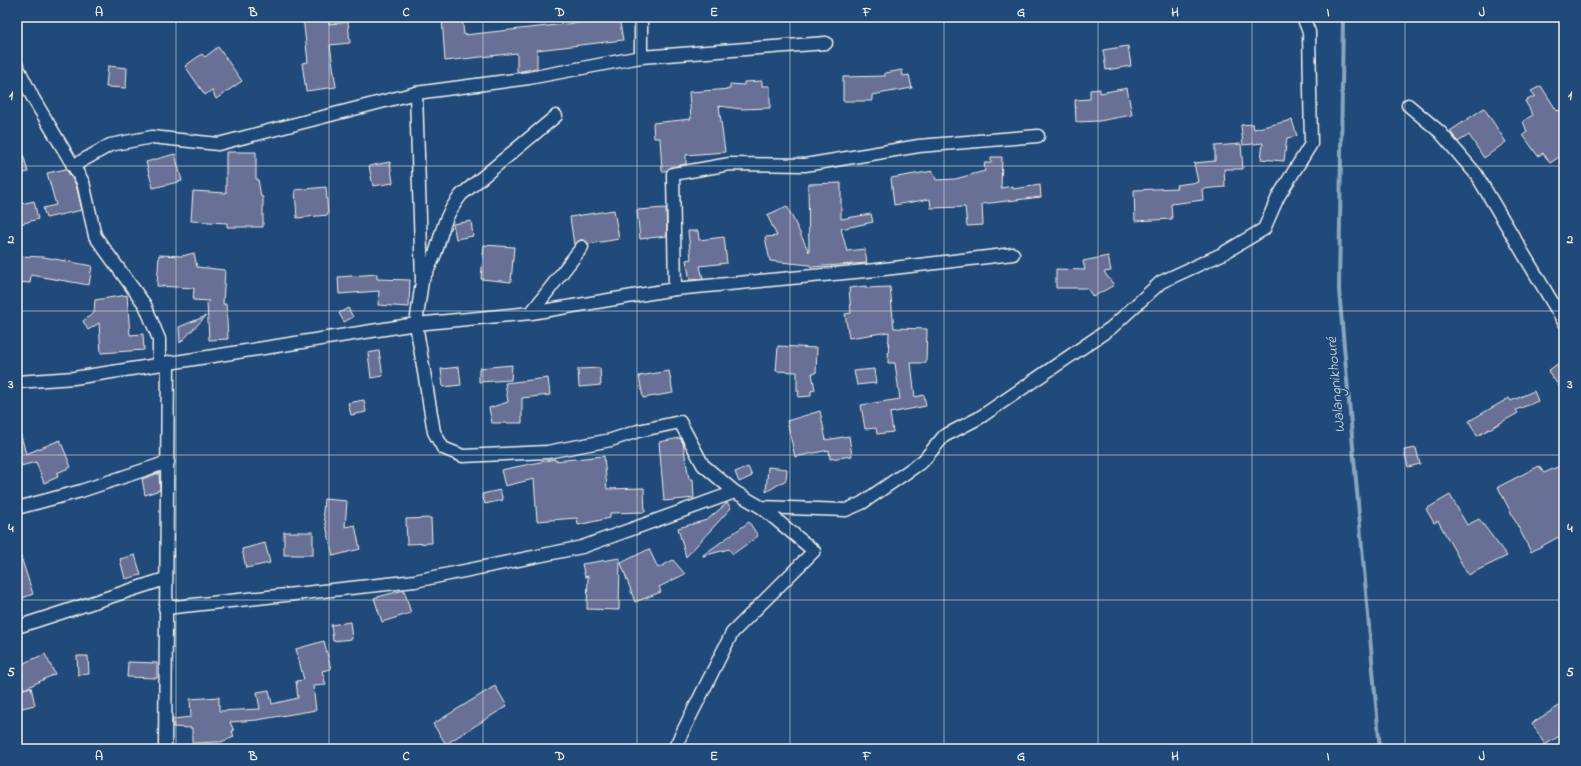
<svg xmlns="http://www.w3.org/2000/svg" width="1581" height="766" font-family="'Indie Flower',sans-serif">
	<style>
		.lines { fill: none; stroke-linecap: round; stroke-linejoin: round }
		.stream { stroke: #89a7bc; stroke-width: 4 }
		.building { fill: #676f95; stroke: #f4f1e8 }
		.minor-casing { stroke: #f4f1e8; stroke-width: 15 }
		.minor { stroke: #1f4a7a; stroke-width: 12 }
		.grid { fill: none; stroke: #f4f1e8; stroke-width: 1; stroke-opacity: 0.55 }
		.labels { text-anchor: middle; stroke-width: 3; stroke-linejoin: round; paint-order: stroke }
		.water-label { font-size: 15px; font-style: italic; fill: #d9dfdd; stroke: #1f4a7a }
		.neatline { fill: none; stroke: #f4f1e8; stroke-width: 1.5 }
		.grid-label { font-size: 13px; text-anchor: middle; font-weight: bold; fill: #f4f1e8 }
	</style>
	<rect width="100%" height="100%" fill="#1f4a7a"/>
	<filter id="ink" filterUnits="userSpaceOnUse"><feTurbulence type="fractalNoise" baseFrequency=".025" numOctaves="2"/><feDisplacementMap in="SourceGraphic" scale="8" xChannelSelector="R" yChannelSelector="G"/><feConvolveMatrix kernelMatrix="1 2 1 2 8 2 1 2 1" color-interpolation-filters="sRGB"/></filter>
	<g filter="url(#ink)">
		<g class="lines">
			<path class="stream" d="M1343,17L1339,290L1380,749"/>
		</g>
		<g class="building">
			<path d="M303,17H329V24L348,22L350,43L330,45L336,87L306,91L302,63L308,62Z"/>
			<path d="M442,17H462L464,35L594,21V17H619L623,40L537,50V68L517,72V53L445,61Z"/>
			<path d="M1128,46L1131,66L1106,70L1103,50Z"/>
			<path d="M218,47L242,81L216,99L212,90L205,95L185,66L202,54L205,57Z"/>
			<path d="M108,66L127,68L126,88L106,87Z"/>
			<path d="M902,70L903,76L909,75L912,88L872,95V101H843V77L885,76V73Z"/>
			<path d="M762,81V86H770V108L741,109L719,106L725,152L686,155V164L672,167L666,171H662L660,138H654L653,123L691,119L689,92L730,89V84L744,85V82Z"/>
			<path d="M1541,86L1557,111L1559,110L1564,118V154L1550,163L1543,153L1538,156L1523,135L1527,132L1523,121L1533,115L1525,101L1535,96L1531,91Z"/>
			<path d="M1127,88L1132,115L1099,121L1076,122L1075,100L1090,99V90L1100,89V93Z"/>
			<path d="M1484,108L1506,142L1484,158L1469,135L1458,142L1450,131Z"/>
			<path d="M1292,120L1297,136L1287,138L1284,161L1261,159L1263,143L1243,145L1241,125L1253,124L1254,129Z"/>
			<path d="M20,143L28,172L17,175V144Z"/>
			<path d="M1241,144L1243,169H1224L1225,187L1202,189L1203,200L1171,204L1172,219L1135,221L1134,190L1177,188L1176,185L1198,182L1194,163L1215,161V146Z"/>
			<path d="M226,152H256V179H258L261,197H263V227H227V223L191,221L193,191L226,193Z"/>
			<path d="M175,154L182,181L153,188L146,162Z"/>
			<path d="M991,157H1002L1001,188L1013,186V189L1040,185L1041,197L982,204L983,225L967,226L965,207L931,208L930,199L894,205L891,178L933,171L936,180L955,179L985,171L984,163H991Z"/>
			<path d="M390,162L393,183L373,186L369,166Z"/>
			<path d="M66,169L76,185L82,210L46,218L43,208L56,205L47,173Z"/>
			<path d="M841,183V219L871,214L873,222L841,229L847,251L865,249L867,263L811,267L810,265L770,261L765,237L777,236L767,215L787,206L809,252L808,184Z"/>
			<path d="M326,187L328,215L297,218L295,190Z"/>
			<path d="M34,201L38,219L17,225V205Z"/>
			<path d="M666,208L667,236L640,239L637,210Z"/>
			<path d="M614,210L619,239L589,244L583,240H580L574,245L570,217Z"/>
			<path d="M471,221L473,236L456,239L453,224Z"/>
			<path d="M688,231H698L699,240L724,237L727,263L700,266L703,279L690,280L686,260L691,259Z"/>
			<path d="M484,245L514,247L511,282L481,279Z"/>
			<path d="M194,253L197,267L225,270L223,304H226L228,339L209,340L207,303L209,301L193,300L194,288L157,286L159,255L182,256Z"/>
			<path d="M17,256L44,257L92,266L89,285L31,275L30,283L17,282Z"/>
			<path d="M1108,256L1111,271L1104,272L1114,285L1093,297L1087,288H1056V269L1085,270L1083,261Z"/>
			<path d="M377,274V279L410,280L409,307L378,305L379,291L339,294L338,277Z"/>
			<path d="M866,286V288L890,287L894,328L927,329L926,363H911L915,397L924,395L926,406L890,413L893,432L877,434L876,428L865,429L861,405L900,399L895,363H888L889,332L849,338L845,314L851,313L849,288Z"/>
			<path d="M127,295L130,335L143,334L144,350L101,353L99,323L88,330L83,321L94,313L95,300Z"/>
			<path d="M348,308L353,317L344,322L339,313Z"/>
			<path d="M206,316L180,343L179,327Z"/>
			<path d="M778,346L817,348L816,373H812L815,390L811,391V396L798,397L799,391H797V372L776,371Z"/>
			<path d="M379,351L383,376L371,378L368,353Z"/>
			<path d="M1564,359V393L1548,371Z"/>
			<path d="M512,365L511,380L479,382V368Z"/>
			<path d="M459,367L461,385L443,387L441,369Z"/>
			<path d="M600,368L601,385L579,387L578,369Z"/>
			<path d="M874,369L876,383L857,385L854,371Z"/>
			<path d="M669,371L673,393L643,398L639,376Z"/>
			<path d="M548,378L550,395L522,398V423H492L489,408L508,402L505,383Z"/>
			<path d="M1534,391L1538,401L1516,410L1518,413L1477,436L1469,421L1509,398L1511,401Z"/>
			<path d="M364,400L366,412L351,415L348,403Z"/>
			<path d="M820,411L826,440L849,436L852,456L830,459L829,450L795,457L787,421Z"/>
			<path d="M20,432L26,454L60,440L71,467L57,473L58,477L44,483L36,462L17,467V433Z"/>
			<path d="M680,438L683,443L689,479H693L694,498L664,501L659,442Z"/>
			<path d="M1416,448L1420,464L1408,467L1404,450Z"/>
			<path d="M604,456L607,489L644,488L645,512L610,513V518L578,525L577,518L537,521L534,479L505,486L501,470L555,459V461Z"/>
			<path d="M1564,464V534L1531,552L1498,487L1539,466L1544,473Z"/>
			<path d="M748,467L752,476L739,482L735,472Z"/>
			<path d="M768,467L787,469L786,480L766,492Z"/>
			<path d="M159,473L160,490L145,495L142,479Z"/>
			<path d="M500,490L503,500L485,504L482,494Z"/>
			<path d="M1450,495L1467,525L1479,519L1507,556L1468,575L1438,521L1434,523L1426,509Z"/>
			<path d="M324,499L347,501L345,527L355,525L360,549L333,556L323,512Z"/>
			<path d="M727,503L731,508L686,557L678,528L707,520Z"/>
			<path d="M431,518L432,543L407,544L406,519Z"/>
			<path d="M749,522L758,536L733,554L729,549L703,556V555Z"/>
			<rect x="284" y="532" width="29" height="23"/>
			<path d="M265,543L270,563L246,568L242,549Z"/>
			<path d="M649,549L658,568L673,560L685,574L659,587L661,592L635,602L621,563Z"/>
			<path d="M19,551L33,594L20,599L17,589V552Z"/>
			<path d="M135,555L141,575L125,579L120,559Z"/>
			<path d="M620,558L619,610L587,609L588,576L585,577L582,564Z"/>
			<path d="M404,590L411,613L382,622L374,598Z"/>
			<path d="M350,622L352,639L333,641L331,625Z"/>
			<path d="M324,641L331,669L322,671L326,685L313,686L316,710L257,720L230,722L234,731H232L234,737L221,742L192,743V728L173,727V719L191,717L190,699L219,697V711L260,709L257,692L269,690L272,704L298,698L296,681L304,680L296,649Z"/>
			<path d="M45,654L55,674L24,689L20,678L23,676L19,665Z"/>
			<path d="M77,656H88L89,674L78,675Z"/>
			<path d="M128,662L157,663V678L127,677Z"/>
			<path d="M495,686L507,706L446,744L433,724Z"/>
			<path d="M31,687L35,705L22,708L17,691Z"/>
			<path d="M1564,703V733L1545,745L1532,723Z"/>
		</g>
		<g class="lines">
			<defs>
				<g id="minor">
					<path d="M641,17V57"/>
					<path d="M826,43L641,57L529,78L416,93L422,281L416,324L434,432L443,448L463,456L547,452L611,440L638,431L680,422L703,465L735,492L761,507L846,510L862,503L923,461L944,436L979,418L1111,328L1161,282L1222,254L1264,229L1278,197L1311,144L1309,32L1303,17"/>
					<path d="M17,66L33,98L83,182L95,236L145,305L159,339V363"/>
					<path d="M1408,105L1440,132L1476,174L1564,322"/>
					<path d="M73,166L110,145L152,137L218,144L416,93"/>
					<path d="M423,279C428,269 434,259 437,248C444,224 445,216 461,195L556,116"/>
					<path d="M675,289L673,174L730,164L805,165L919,146L1038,136"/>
					<path d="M531,313L582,247"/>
					<path d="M17,382L74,378L416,324L531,313L675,289L876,270L1013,254"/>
					<path d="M17,508L81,491L168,462"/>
					<path d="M165,608L415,581L582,547L735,492"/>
					<path d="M17,627L165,579"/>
					<path d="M165,749L168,362"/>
					<path d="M674,749L732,633L814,551L761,507"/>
				</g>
			</defs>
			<use href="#minor" class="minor-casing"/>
			<use href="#minor" class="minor"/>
		</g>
	</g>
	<path class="grid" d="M176,17V749M329,17V749M483,17V749M637,17V749M790,17V749M944,17V749M1098,17V749M1252,17V749M1405,17V749M17,166H1564M17,311H1564M17,455H1564M17,600H1564"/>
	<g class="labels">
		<g class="water-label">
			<text transform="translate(1335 385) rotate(-95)" y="5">Walangnikhouré</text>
		</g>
	</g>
	<rect width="1581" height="766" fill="none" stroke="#1f4a7a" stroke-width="44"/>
	<rect x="22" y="22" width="1537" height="722" class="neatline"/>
	<g class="grid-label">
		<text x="99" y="16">A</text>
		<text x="253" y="16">B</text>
		<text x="406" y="16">C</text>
		<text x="560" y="16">D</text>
		<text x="714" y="16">E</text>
		<text x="867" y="16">F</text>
		<text x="1021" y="16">G</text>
		<text x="1175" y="16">H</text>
		<text x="1328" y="16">I</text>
		<text x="1482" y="16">J</text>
		<text x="11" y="99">1</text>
		<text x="1570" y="99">1</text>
		<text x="11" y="243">2</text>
		<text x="1570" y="243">2</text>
		<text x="11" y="388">3</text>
		<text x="1570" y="388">3</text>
		<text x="11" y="532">4</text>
		<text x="1570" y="532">4</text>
		<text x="11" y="676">5</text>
		<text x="1570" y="676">5</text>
		<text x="99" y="760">A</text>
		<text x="253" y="760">B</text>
		<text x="406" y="760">C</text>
		<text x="560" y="760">D</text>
		<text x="714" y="760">E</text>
		<text x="867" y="760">F</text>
		<text x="1021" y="760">G</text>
		<text x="1175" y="760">H</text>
		<text x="1328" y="760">I</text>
		<text x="1482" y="760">J</text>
	</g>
</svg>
